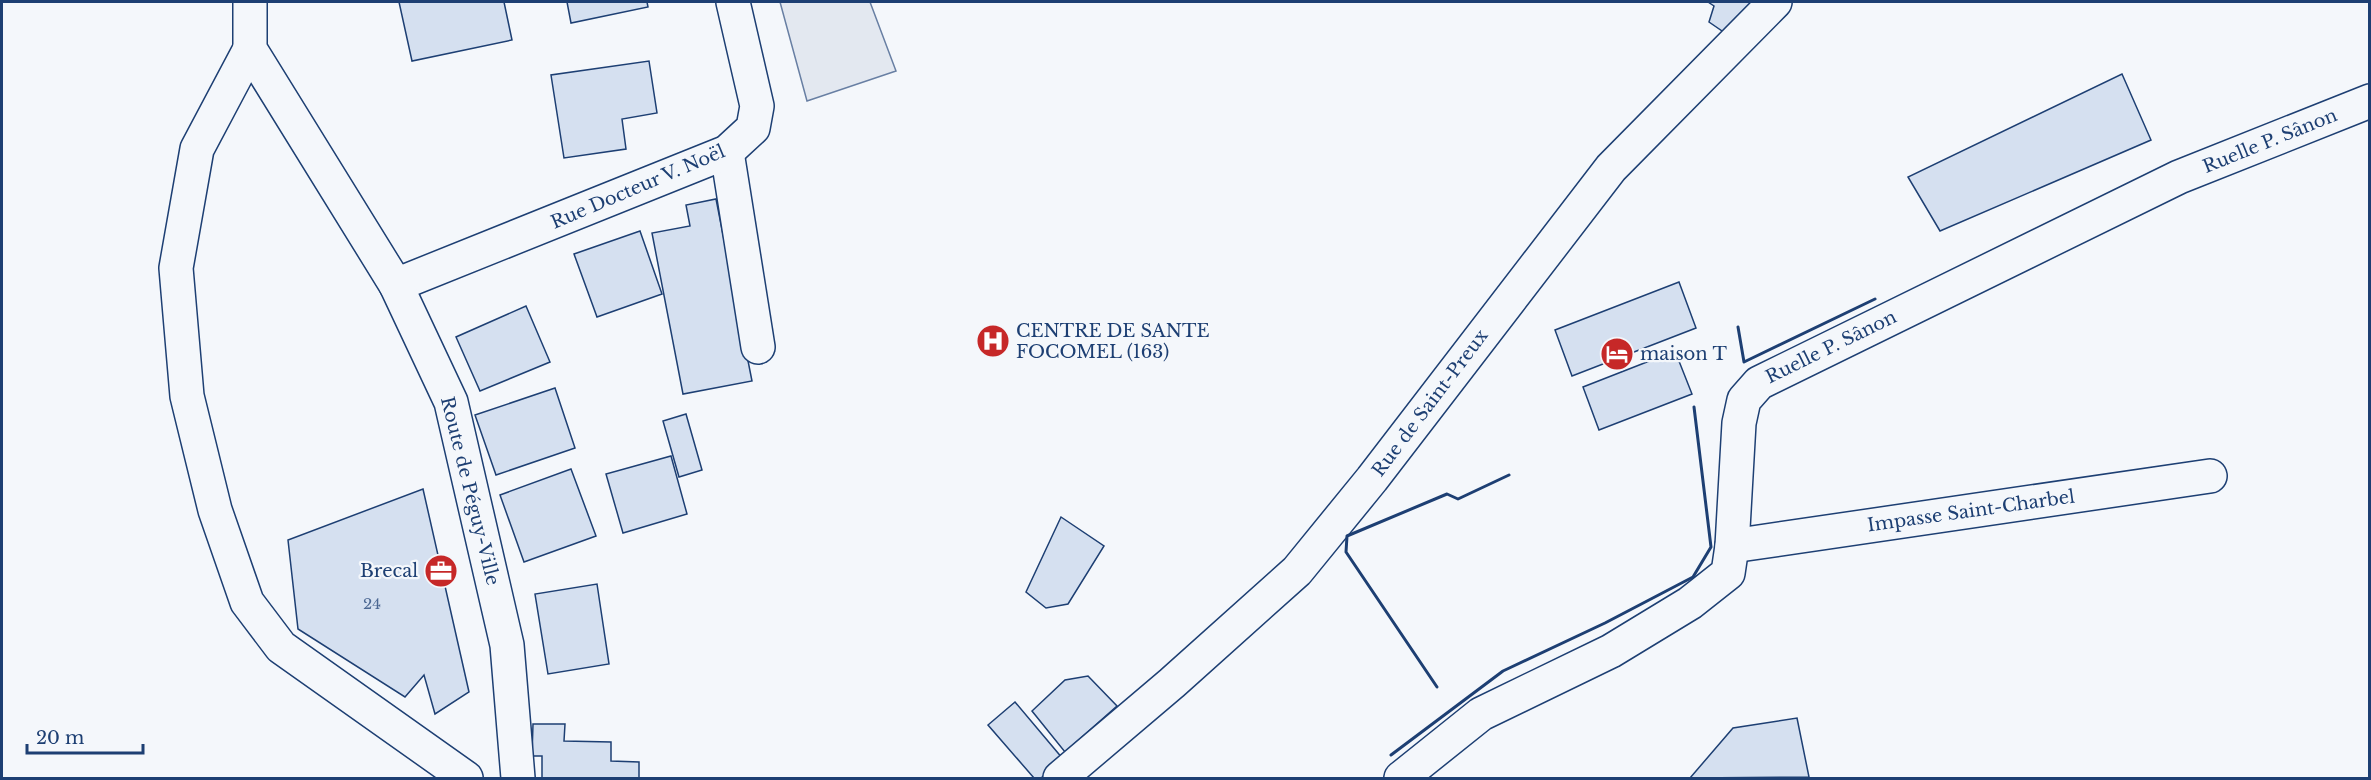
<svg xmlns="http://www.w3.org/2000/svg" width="2371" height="780" font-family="'Libre Baskerville',serif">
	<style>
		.parking { fill: #e3e8f0; stroke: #687fa3; stroke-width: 1.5 }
		.building { fill: #d5e0f0; stroke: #1d3f73; stroke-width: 1.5 }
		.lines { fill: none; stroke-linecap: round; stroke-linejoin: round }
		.minor-casing { stroke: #1d3f73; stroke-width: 36 }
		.tertiary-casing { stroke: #1d3f73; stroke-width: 36 }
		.minor { stroke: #f4f7fb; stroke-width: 33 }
		.tertiary { stroke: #f4f7fb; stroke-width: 33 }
		.wall { stroke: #1d3f73; stroke-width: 3 }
		.labels { text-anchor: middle; stroke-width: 4.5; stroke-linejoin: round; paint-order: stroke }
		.number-label { font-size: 15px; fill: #4b6792 }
		.street-label { font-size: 18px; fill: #1d3f73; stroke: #f4f7fb }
		.poi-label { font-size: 18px; fill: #1d3f73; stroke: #f4f7fb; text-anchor: start }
	</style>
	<rect width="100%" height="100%" fill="#f4f7fb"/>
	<path class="parking" d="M780,2H870L896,71L807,101Z"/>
	<g class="building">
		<path d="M399,2H504L512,40L412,61Z"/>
		<path d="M567,2H647L648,7L571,23Z"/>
		<path d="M1708,2H1756L1728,35L1709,22L1714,6Z"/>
		<path d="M649,61L657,113L622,119L626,149L564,158L551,75Z"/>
		<path d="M2122,74L2151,140L1940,231L1908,177Z"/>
		<path d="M716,199L752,381L683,394L652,233L690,226L686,205Z"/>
		<path d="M640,231L662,294L597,317L574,254Z"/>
		<path d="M1679,282L1696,328L1572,376L1555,330Z"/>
		<path d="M526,306L550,362L480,391L456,337Z"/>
		<path d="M1675,351L1692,394L1599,430L1583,387Z"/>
		<path d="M555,388L575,448L496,475L475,415Z"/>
		<path d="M686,414L702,470L679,477L663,421Z"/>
		<path d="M671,456L687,514L623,533L606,474Z"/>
		<path d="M571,469L596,536L524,562L500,495Z"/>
		<path d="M423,489L469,692L435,714L424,675L405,697L298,629L288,540Z"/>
		<path d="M1061,517L1104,546L1068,604L1046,608L1026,592Z"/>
		<path d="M597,584L609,664L548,674L535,594Z"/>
		<path d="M1088,676L1117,706L1065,752L1032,711L1065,680Z"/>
		<path d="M1015,702L1063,759L1041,778H1034L988,725Z"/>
		<path d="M1797,718L1809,777L1690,778L1733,728Z"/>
		<path d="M533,724H565L564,741L611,742V761L639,762V778H542V756H532Z"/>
	</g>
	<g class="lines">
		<defs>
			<g id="minor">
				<path d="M250,49L197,149L176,268L187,396L215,510L247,602L281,647L466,778"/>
				<path d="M727,152L758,347"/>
				<path d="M396,285L727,152L753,128L757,106L733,2"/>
				<path d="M1732,546L2210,476"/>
				<path d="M1060,778L1172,683L1297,571L1372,479L1611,168L1775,2"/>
				<path d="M1401,778L1481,714L1611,651L1690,603L1728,573L1732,546L1739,423L1744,400L1759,383L2179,177L2370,101"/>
			</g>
			<path id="tertiary" d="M250,2V49L396,285L451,402L507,645L518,778"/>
		</defs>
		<use href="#minor" class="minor-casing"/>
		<use href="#tertiary" class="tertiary-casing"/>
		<use href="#minor" class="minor"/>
		<use href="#tertiary" class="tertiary"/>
		<g class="wall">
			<path d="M1738,327L1744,362L1875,299"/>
			<path d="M1437,687L1346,552L1347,536L1447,494L1458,499L1509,475"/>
			<path d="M1391,755L1503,671L1605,623L1693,577L1711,547L1694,407"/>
		</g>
	</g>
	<defs>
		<symbol id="hospital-disc" viewBox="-11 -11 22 22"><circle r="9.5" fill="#c62828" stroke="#f4f7fb"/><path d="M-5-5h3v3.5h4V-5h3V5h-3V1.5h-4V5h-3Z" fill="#fff"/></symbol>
		<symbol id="hotel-disc" viewBox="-11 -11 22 22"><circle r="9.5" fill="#c62828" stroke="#f4f7fb"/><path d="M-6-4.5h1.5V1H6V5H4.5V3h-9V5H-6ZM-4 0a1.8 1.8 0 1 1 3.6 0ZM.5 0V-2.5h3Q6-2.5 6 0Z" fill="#fff"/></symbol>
		<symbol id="office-disc" viewBox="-11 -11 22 22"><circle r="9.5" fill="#c62828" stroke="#f4f7fb"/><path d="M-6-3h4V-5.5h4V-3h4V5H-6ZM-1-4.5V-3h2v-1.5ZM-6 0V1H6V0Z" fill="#fff"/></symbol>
	</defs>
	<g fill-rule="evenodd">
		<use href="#hospital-disc" x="974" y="322" width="38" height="38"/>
		<use href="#hotel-disc" x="1598" y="335" width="38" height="38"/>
		<use href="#office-disc" x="422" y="552" width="38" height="38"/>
	</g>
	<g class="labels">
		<g class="number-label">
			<text x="372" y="609">24</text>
		</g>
		<g class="street-label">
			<text transform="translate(2270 141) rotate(-22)" y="6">Ruelle P. Sânon</text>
			<text transform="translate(638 187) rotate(-23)" y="6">Rue Docteur V. Noël</text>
			<text transform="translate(1831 347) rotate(-26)" y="6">Ruelle P. Sânon</text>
			<text transform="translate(1430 403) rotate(-53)" y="6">Rue de Saint-Preux</text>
			<text transform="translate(470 491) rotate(76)" y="6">Route de Péguy-Ville</text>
			<text transform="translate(1971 511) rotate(-8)" y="6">Impasse Saint-Charbel</text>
		</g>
		<g class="poi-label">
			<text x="1016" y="337">CENTRE DE SANTE<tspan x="1016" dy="21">FOCOMEL (163)</tspan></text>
			<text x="1640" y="360">maison T</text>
			<text x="418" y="577" text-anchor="end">Brecal</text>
		</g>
	</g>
	<rect width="2371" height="780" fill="none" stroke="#1d3f73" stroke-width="6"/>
	<path d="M27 744v9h116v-9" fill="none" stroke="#1d3f73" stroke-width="3"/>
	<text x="36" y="744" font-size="18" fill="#1d3f73" stroke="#f4f7fb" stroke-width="4.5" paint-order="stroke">20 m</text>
</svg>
